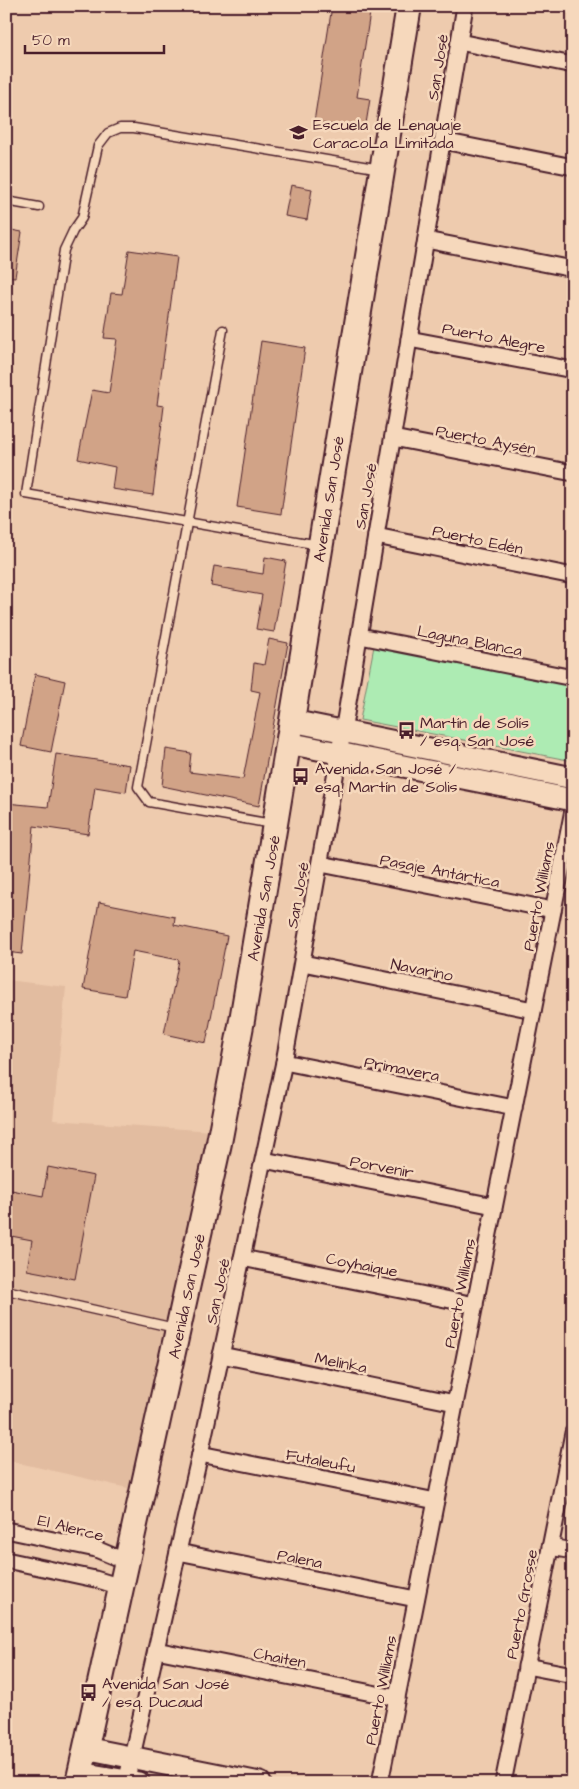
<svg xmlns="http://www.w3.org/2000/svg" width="579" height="1789" font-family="'Architects Daughter',sans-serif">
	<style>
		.built { fill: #e2bca0 }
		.green { fill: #adebb3; stroke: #7c856f }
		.building { fill: #d1a387; stroke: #4a1f2b }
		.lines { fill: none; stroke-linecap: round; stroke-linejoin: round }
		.lane-casing { stroke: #4a1f2b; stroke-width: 11 }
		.street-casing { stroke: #4a1f2b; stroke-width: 19 }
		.secondary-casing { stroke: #4a1f2b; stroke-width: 25 }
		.primary-casing { stroke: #4a1f2b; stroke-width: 28 }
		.lane { stroke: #f6d8bc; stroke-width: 8 }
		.street { stroke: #f6d8bc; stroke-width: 15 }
		.secondary { stroke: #f6d8bc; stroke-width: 21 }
		.primary { stroke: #f6d8bc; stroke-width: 24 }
		.labels { text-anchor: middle; stroke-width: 5; stroke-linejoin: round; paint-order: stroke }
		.street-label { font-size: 16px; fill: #4a1f2b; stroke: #f6d8bc }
		.poi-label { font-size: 16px; fill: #4a1f2b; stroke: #f6d8bc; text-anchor: start }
	</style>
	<rect width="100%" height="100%" fill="#eecbae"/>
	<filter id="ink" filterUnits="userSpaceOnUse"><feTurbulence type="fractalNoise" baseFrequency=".02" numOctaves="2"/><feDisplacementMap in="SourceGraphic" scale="10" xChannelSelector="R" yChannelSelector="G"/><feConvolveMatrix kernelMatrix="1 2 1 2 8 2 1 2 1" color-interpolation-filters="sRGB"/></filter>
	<g filter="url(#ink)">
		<path class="built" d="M6,980L66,987L53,1120L213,1131L132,1489L6,1460Z"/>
		<path class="green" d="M374,646L573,685V761L360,720Z"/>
		<g class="building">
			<path d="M332,6H371L357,97L370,99L365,130L314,122Z"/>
			<path d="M291,185L312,189L307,220L285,216Z"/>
			<path d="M6,229L22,232L15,277L6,276Z"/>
			<path d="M129,250L177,257L157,405L164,406L153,495L112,489L115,467L78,459L92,390L109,393L117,339L104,338L111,293L122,294Z"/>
			<path d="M261,341L305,348L281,514L237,507Z"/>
			<path d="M265,557L286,561L274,632L256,629L262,595L211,586L214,566L263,574Z"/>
			<path d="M269,639L288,643L259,806L162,786L166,749L191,753L189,772L243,779L260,692L251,690L254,663L264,665Z"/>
			<path d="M35,674L65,681L51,752L21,746Z"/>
			<path d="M56,754L130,765L126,792L95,787L88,834L34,826L22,954L6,952V803L48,807Z"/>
			<path d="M99,902L175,917L174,925L227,936L206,1043L164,1034L179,960L133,951L125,996L83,989Z"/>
			<path d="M48,1167L94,1176L75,1279L27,1270L32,1240L6,1235V1189L43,1196Z"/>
		</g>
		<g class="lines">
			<defs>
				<g id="lane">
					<path d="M6,201L39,207"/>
					<path d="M223,330L138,787L149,802L272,824"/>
					<path d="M319,545L26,494L64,250L73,231L82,218L98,146L108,133L120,128H134L381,169"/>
					<path d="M6,1290L175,1328"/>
				</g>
				<g id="street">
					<path d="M459,42L573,65"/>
					<path d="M443,141L573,167"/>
					<path d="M426,240L573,269"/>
					<path d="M409,339L573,370"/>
					<path d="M393,438L573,473"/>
					<path d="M376,536L573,576"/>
					<path d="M360,636L573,678"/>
					<path d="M321,864L553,910"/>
					<path d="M303,963L533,1010"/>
					<path d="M284,1062L514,1108"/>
					<path d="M264,1160L494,1206"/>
					<path d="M242,1258L475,1305"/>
					<path d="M221,1355L455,1403"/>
					<path d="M200,1454L436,1501"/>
					<path d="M6,1530L96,1549L127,1562"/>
					<path d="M550,1547L573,1551"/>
					<path d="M178,1552L416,1599"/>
					<path d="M6,1560L95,1579L121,1587"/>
					<path d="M156,1650L397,1698"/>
					<path d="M526,1666L573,1675"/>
					<path d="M126,1783L200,1454L284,1062L343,732L465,6"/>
					<path d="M380,1783L573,810"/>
					<path d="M503,1783L573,1433"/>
				</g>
				<g id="secondary">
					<path d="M292,721L573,778"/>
					<path d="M288,743L573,800"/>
					<path d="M85,1748L260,1783"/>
					<path d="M80,1773L139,1783"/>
				</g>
				<path id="primary" d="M78,1783L219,1143L242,1020L275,824L409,6"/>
			</defs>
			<use href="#lane" class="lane-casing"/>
			<use href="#street" class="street-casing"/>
			<use href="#secondary" class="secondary-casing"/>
			<use href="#primary" class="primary-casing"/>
			<use href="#lane" class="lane"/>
			<use href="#street" class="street"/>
			<use href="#secondary" class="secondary"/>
			<use href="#primary" class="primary"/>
		</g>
	</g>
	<defs>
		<symbol id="school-bare" viewBox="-9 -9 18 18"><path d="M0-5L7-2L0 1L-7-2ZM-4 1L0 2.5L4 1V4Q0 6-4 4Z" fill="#4a1f2b" stroke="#f6d8bc" stroke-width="2.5" paint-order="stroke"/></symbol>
		<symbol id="bus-bare" viewBox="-9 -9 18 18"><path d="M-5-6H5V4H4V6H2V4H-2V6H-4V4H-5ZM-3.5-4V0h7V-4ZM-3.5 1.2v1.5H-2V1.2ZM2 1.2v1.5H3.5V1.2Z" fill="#4a1f2b" stroke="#f6d8bc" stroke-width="2.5" paint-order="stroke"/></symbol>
	</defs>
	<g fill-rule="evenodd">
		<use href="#school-bare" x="286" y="120" width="25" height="25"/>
		<use href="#bus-bare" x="394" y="718" width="25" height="25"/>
		<use href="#bus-bare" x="288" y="764" width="25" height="25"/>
		<use href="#bus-bare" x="76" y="1680" width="25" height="25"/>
	</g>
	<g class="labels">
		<g class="street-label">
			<text transform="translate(437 67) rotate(-81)" y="6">San José</text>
			<text transform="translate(494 337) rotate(11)" y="6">Puerto Alegre</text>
			<text transform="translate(486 439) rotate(11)" y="6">Puerto Aysén</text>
			<text transform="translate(365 496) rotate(-80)" y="6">San José</text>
			<text transform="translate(328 499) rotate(-81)" y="6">Avenida San José</text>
			<text transform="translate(478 539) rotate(12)" y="6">Puerto Edén</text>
			<text transform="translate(470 640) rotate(11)" y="6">Laguna Blanca</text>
			<text transform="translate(440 870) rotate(11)" y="6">Pasaje Antártica</text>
			<text transform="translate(297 895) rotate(-80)" y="6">San José</text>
			<text transform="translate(538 896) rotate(-79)" y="6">Puerto Williams</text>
			<text transform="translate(263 898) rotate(-80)" y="6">Avenida San José</text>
			<text transform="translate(422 969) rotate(11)" y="6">Navarino</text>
			<text transform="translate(402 1068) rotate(11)" y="6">Primavera</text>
			<text transform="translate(382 1166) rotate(11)" y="6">Porvenir</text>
			<text transform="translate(362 1264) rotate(11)" y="6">Coyhaique</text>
			<text transform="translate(217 1291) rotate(-78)" y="6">San José</text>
			<text transform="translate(459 1293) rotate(-79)" y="6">Puerto Williams</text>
			<text transform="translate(186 1296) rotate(-78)" y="6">Avenida San José</text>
			<text transform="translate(341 1362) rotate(11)" y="6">Melinka</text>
			<text transform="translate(321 1460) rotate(11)" y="6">Futaleufu</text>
			<text transform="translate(71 1527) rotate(14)" y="6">El Alerce</text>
			<text transform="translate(300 1558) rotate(11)" y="6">Palena</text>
			<text transform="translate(521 1604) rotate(-79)" y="6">Puerto Grosse</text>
			<text transform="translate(280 1657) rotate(11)" y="6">Chaiten</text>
			<text transform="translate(380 1690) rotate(-79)" y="6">Puerto Williams</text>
		</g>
		<g class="poi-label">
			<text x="313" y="130">Escuela de Lenguaje<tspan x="313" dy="18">CaracoLa Limitada</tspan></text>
			<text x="420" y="728">Martín de Solís<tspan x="420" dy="18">/ esq. San José</tspan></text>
			<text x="315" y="774">Avenida San José /<tspan x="315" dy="18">esq. Martín de Solis</tspan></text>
			<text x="102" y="1689">Avenida San José<tspan x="102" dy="18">/ esq. Ducaud</tspan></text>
		</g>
	</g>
	<rect width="579" height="1789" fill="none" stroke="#f6d8bc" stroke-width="25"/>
	<rect x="12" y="12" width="554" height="1764" fill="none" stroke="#4a1f2b" stroke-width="2" filter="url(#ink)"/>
	<path d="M25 45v8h139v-8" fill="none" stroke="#4a1f2b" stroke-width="2.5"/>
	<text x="32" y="45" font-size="15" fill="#4a1f2b" stroke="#f6d8bc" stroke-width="4" paint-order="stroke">50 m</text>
</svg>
